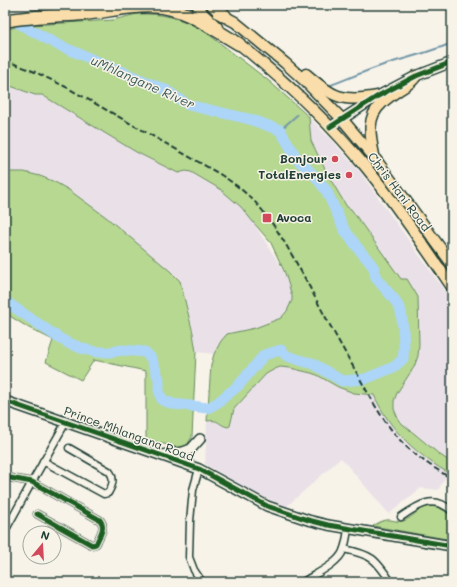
<svg xmlns="http://www.w3.org/2000/svg" width="457" height="587" font-family="Mali,sans-serif">
	<style>
		.built { fill: #eae1e8 }
		.green { fill: #b6d891; stroke: #6a8a62 }
		.lines { fill: none; stroke-linecap: round; stroke-linejoin: round }
		.stream { stroke: #7498a9; stroke-width: 2 }
		.river { stroke: #acd5f7; stroke-width: 11 }
		.street-casing { stroke: #1f3d34; stroke-width: 9 }
		.secondary-casing { stroke: #1f3d34; stroke-width: 12 }
		.primary-casing { stroke: #1f3d34; stroke-width: 13 }
		.highway-casing { stroke: #1f3d34; stroke-width: 15 }
		.street { stroke: #f7f3e8; stroke-width: 6 }
		.secondary { stroke: #f7f3e8; stroke-width: 9 }
		.primary { stroke: #f9deab; stroke-width: 10 }
		.highway { stroke: #f9deab; stroke-width: 12 }
		.rail { stroke: #1f3d34; stroke-width: 2; stroke-dasharray: 6 3; stroke-linecap: butt }
		.cycleway-casing { stroke: #f7f3e8; stroke-width: 8 }
		.cycleway { stroke: #1b5e20; stroke-width: 5 }
		.poi-dot { fill: #d1495b; stroke: #f7f3e8; stroke-width: 1.5 }
		.labels { text-anchor: middle; stroke-width: 3; stroke-linejoin: round; paint-order: stroke }
		.poi-label { font-size: 12px; font-weight: bold; fill: #1f3d34; stroke: #f7f3e8; text-anchor: end }
		.street-label { font-size: 12px; fill: #1f3d34; stroke: #f7f3e8 }
		.water-label { font-size: 13px; font-style: italic; fill: #3b5b5b; stroke: #f7f3e8 }
	</style>
	<rect width="100%" height="100%" fill="#f7f3e8"/>
	<filter id="ink" filterUnits="userSpaceOnUse"><feTurbulence type="fractalNoise" baseFrequency=".025" numOctaves="2"/><feDisplacementMap in="SourceGraphic" scale="8" xChannelSelector="R" yChannelSelector="G"/><feConvolveMatrix kernelMatrix="1 2 1 2 8 2 1 2 1" color-interpolation-filters="sRGB"/></filter>
	<g filter="url(#ink)">
		<g class="built">
			<path d="M5,84L35,95H42L136,152L178,173L186,171L191,172L220,189L241,207L253,222L285,273L292,296V300L287,311L281,318L221,341L214,354L196,352L193,333L180,281L170,271L69,190L55,182L40,176L24,172H5Z"/>
			<path d="M309,117L337,146L360,172L452,301V463L439,454L399,421L395,413L393,405L394,401L397,393L401,279L351,209L347,207L329,177L311,141Z"/>
			<path d="M280,367L290,368L311,373L317,375L338,387L354,393L374,395L379,407L391,424L406,442L422,457L448,473L438,490L421,488L389,514L341,458L286,507L248,490L205,464L207,421L214,420L219,422L226,427H228L230,426L234,409L266,374L275,369Z"/>
		</g>
		<g class="green">
			<path d="M137,14C161,13 182,18 203,30L269,81L309,117L311,141L329,177L347,207L351,209L401,279H407L418,297L419,345L418,356L414,367L397,393L394,401V409L399,421L439,454L452,463V475C418,456 390,431 374,395L354,393L338,387L317,375L311,373L290,368L280,367L275,369L266,374L234,409L230,426L228,427C218,425 220,419 207,421L211,365L214,354L221,341L227,334L255,328L281,318L287,311L292,300V296L285,273L271,243L253,222L241,207L220,189L191,172L186,171L178,173L136,152L42,95H35L5,84V29L32,25L113,20Z"/>
			<path d="M5,172H24L40,176L55,182L69,190L106,217L170,271L180,281L193,333L196,352L192,437L187,445L178,448L146,439V371L94,360L81,380L46,362L53,340L29,328L5,313Z"/>
			<path d="M428,506C439,506 445,510 452,518V540L373,526C378,523 384,519 391,520C395,521 399,522 403,521C413,518 417,509 428,506Z"/>
		</g>
		<g class="lines">
			<g class="stream">
				<path d="M331,85C352,77 372,68 393,62C413,56 433,51 452,43"/>
				<path d="M280,130L297,115"/>
			</g>
			<path class="river" d="M5,301L59,338L68,343L84,349L96,352H112L122,350L145,352L151,358L159,379V390L162,400L173,404L208,408L217,403L239,385L264,355L281,350L287,356L306,362L312,363L342,381L365,379L394,367L403,359L404,348L403,329L401,311L394,299L376,278L374,268L368,260L357,247L344,229L327,192L317,178L298,160L280,130L249,119L188,105L166,90L58,45L9,18"/>
			<defs>
				<g id="street">
					<path d="M43,461L104,494L108,493C113,485 115,478 109,471L69,448"/>
					<path d="M199,469L193,490L190,521L189,557L194,570L202,582"/>
					<path d="M5,477L32,482L100,520C106,527 100,535 97,542L96,544L92,545L37,514"/>
					<path d="M401,517C418,505 433,494 452,511"/>
					<path d="M5,531L32,482L66,422"/>
					<path d="M344,549C372,555 375,558 391,582"/>
					<path d="M303,582C315,574 338,564 343,551C346,544 347,536 348,529"/>
				</g>
				<g id="secondary">
					<path d="M330,127L378,96L416,76L452,62"/>
					<path d="M5,401L160,455L199,469L267,506L308,520L328,525L452,546"/>
					<path d="M162,455L183,452L191,449L200,439"/>
				</g>
				<g id="primary">
					<path d="M197,5L204,15L217,27"/>
					<path d="M218,13L235,22L285,63L305,81L342,119L374,157L452,264"/>
					<path d="M233,39C281,77 326,119 365,166C396,204 424,246 452,287"/>
					<path d="M306,74C333,97 342,103 378,96"/>
					<path d="M374,155C370,136 366,117 382,103C387,98 393,94 399,90C406,85 412,83 416,76"/>
				</g>
				<g id="highway">
					<path d="M213,5L225,16"/>
					<path d="M5,21C31,16 57,16 84,14C113,11 145,1 175,10C198,17 218,32 239,44"/>
				</g>
			</defs>
			<use href="#street" class="street-casing"/>
			<use href="#secondary" class="secondary-casing"/>
			<use href="#primary" class="primary-casing"/>
			<use href="#highway" class="highway-casing"/>
			<use href="#street" class="street"/>
			<use href="#secondary" class="secondary"/>
			<use href="#primary" class="primary"/>
			<use href="#highway" class="highway"/>
			<path class="rail" d="M5,60L35,72L66,87L218,173C234,183 250,195 262,210C280,232 293,257 307,282C323,313 340,344 358,375C370,397 382,420 399,439C414,456 433,467 452,479"/>
			<defs>
				<g id="cycleway">
					<path d="M330,127L378,96L416,76L452,62"/>
					<path d="M5,401L160,455L199,469L267,506L308,520L328,525L452,546"/>
					<path d="M5,477L32,482L100,520C106,527 100,535 97,542L96,544L92,545L37,514"/>
				</g>
			</defs>
			<use href="#cycleway" class="cycleway-casing"/>
			<use href="#cycleway" class="cycleway"/>
		</g>
	</g>
	<g class="poi-dot">
		<circle cx="335" cy="159" r="4"/>
		<circle cx="349" cy="175" r="4"/>
		<rect x="262" y="213" width="10" height="10" rx="2"/>
	</g>
	<g class="labels">
		<g class="poi-label">
			<text x="327" y="163">Bonjour</text>
			<text x="341" y="179">TotalEnergies</text>
			<text x="276" y="222" text-anchor="start">Avoca</text>
		</g>
		<g class="street-label">
			<text transform="translate(399 192) rotate(53)" y="4">Chris Hani Road</text>
			<text transform="translate(129 434) rotate(20)" y="4">Prince Mhlangana Road</text>
		</g>
		<g class="water-label">
			<text transform="translate(143 82) rotate(24)" y="5">uMhlangane River</text>
		</g>
	</g>
	<rect width="457" height="587" fill="none" stroke="#f7f3e8" stroke-width="20"/>
	<rect x="10" y="10" width="437" height="567" fill="none" stroke="#1f3d34" stroke-width="1.5" filter="url(#ink)"/>
	<g transform="translate(42 545) rotate(18)"><circle r="19" fill="#f7f3e8" stroke="#a1aaa0"/>
	<path d="M0-3L7 15L0 10L-7 15Z" fill="#d1495b"/>
	<text y="-6" font-size="11" font-weight="bold" text-anchor="middle" fill="#1f3d34">N</text>
	</g>
</svg>
